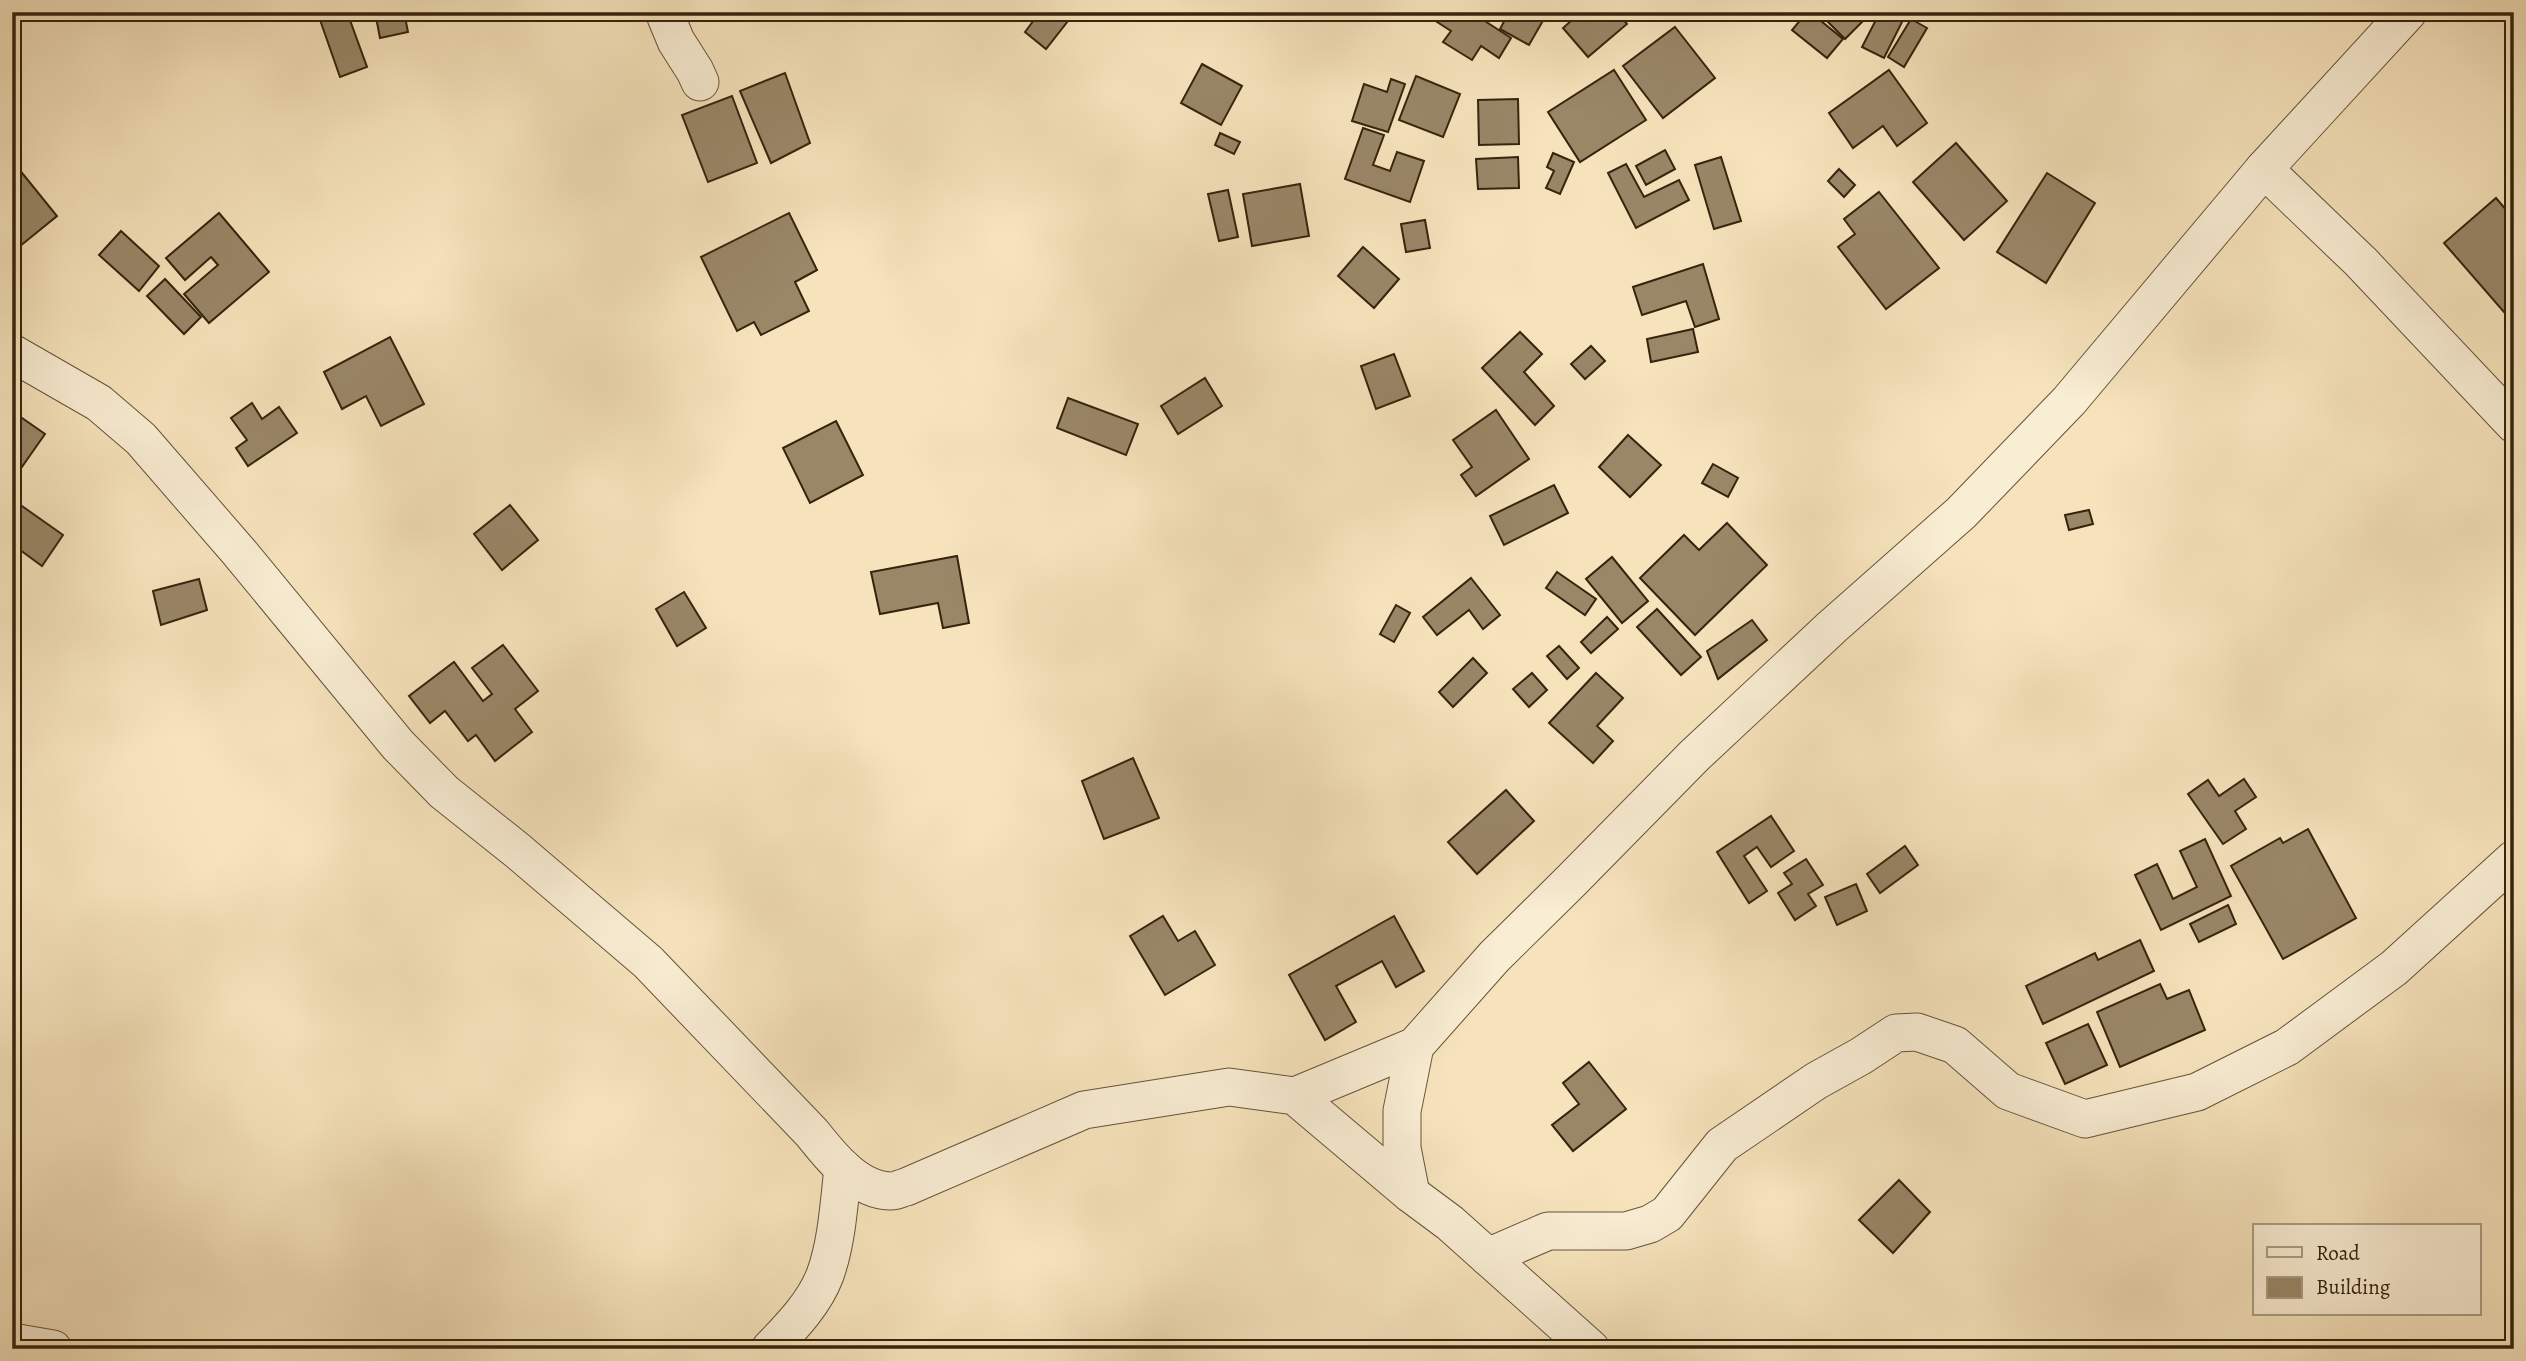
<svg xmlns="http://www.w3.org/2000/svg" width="2526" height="1361" font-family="Alegreya,serif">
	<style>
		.building { fill: #998768; stroke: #35240d; stroke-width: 2 }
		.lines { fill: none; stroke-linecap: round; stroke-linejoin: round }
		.minor-casing { stroke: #655439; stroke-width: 39 }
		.minor { stroke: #f9edd3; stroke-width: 37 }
	</style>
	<rect width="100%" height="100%" fill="#f6e3bc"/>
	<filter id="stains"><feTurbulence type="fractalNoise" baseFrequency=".00286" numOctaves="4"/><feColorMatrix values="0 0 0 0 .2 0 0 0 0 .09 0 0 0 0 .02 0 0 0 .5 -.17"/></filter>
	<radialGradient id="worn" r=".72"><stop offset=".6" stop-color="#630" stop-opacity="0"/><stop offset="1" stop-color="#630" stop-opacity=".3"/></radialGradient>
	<g class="building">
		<path d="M334,12H347L367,67L340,77L319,17Z"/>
		<path d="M375,12H404L408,32L380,38Z"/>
		<path d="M1040,12H1057L1068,21L1046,49L1025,32Z"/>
		<path d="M1439,12H1471L1511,38L1499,58L1481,46L1472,60L1443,42L1451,31L1434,20Z"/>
		<path d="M1509,12H1537L1545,17L1529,45L1500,29Z"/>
		<path d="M1581,12H1617L1627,24L1588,57L1563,28Z"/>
		<path d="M1807,12H1810L1843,39L1827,58L1792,30Z"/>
		<path d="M1818,12H1860L1866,18L1845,39Z"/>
		<path d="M1880,12H1897L1905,16L1884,58L1862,47Z"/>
		<path d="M1911,19L1927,28L1904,67L1888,57Z"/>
		<path d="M1675,27L1715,78L1663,118L1623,66Z"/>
		<path d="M1202,64L1242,86L1221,125L1181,103Z"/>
		<path d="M1614,70L1646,120L1580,162L1548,112Z"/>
		<path d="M1889,70L1927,123L1897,146L1883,126L1853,148L1829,113Z"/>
		<path d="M785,73L810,143L771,163L740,91Z"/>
		<path d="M1416,76L1460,94L1443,137L1399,120Z"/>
		<path d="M1391,79L1405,84L1388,132L1352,121L1364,84L1387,92Z"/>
		<path d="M732,96L757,163L708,182L682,115Z"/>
		<path d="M1518,99L1519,144L1479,145L1478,100Z"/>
		<path d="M1363,128L1384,135L1373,165L1390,171L1397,152L1424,161L1410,202L1345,179Z"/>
		<path d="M1220,133L1240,142L1234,154L1215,145Z"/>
		<path d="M1956,143L2007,201L1964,240L1913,182Z"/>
		<path d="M1665,150L1675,169L1646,185L1636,166Z"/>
		<path d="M1553,153L1574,162L1560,194L1546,188L1554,171L1547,167Z"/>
		<path d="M1518,157L1519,188L1478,189L1476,159Z"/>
		<path d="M1721,157L1741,221L1714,229L1695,165Z"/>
		<path d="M14,163L57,216L14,251L12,249Z"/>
		<path d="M1626,164L1644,197L1679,180L1689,200L1636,228L1608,173Z"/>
		<path d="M1839,169L1855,185L1844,197L1828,181Z"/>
		<path d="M2047,173L2095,203L2046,283L1997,252Z"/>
		<path d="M1300,184L1309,236L1252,246L1243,194Z"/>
		<path d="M1228,190L1238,237L1219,241L1208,194Z"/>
		<path d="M1879,192L1939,268L1886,309L1838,247L1855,234L1844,219Z"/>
		<path d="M2496,198L2514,219V316L2510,319L2444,243Z"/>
		<path d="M219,213L269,272L209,323L184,294L218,265L211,257L185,280L166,258Z"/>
		<path d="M789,213L817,270L795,282L809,311L761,335L754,322L737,331L701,257Z"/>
		<path d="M1425,220L1430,248L1406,252L1401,224Z"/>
		<path d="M121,231L159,266L139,291L99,255Z"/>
		<path d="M1363,247L1399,279L1374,308L1338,276Z"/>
		<path d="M1703,264L1719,319L1695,327L1686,301L1642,315L1633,287Z"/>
		<path d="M165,279L201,317L184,334L147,296Z"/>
		<path d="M1693,329L1698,352L1651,362L1647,339Z"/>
		<path d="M1520,332L1542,354L1524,372L1554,406L1535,425L1482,368Z"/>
		<path d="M390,337L424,404L381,426L366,396L342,409L324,372Z"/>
		<path d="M1591,346L1605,361L1585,379L1571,364Z"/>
		<path d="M1394,354L1410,396L1376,409L1361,366Z"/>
		<path d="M1205,378L1222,406L1178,434L1161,406Z"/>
		<path d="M1068,398L1138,424L1126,455L1057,428Z"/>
		<path d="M252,403L262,419L279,407L297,433L248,466L236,448L247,440L231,418Z"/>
		<path d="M1496,410L1529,459L1476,496L1461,475L1472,467L1453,440Z"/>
		<path d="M12,411L45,434L12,481Z"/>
		<path d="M836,421L863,475L810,503L783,448Z"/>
		<path d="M1628,435L1661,465L1630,497L1599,467Z"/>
		<path d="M1713,464L1738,478L1728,497L1702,483Z"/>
		<path d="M1554,485L1568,513L1504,545L1490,516Z"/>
		<path d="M12,499L63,535L42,566L12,544Z"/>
		<path d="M510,505L538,540L502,570L474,534Z"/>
		<path d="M2089,510L2093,524L2069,530L2065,515Z"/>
		<path d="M1727,523L1767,565L1695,635L1640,578L1684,535L1699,550Z"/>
		<path d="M957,556L969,623L943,628L938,603L880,614L871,572Z"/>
		<path d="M1612,557L1648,601L1622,623L1586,579Z"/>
		<path d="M1557,572L1596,599L1585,615L1546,588Z"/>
		<path d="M1471,578L1500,615L1483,629L1469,610L1437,635L1423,617Z"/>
		<path d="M199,579L207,610L161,625L153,591Z"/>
		<path d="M684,592L706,628L677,646L656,609Z"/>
		<path d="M1396,605L1410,613L1394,642L1380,634Z"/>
		<path d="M1657,609L1701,657L1681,675L1637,627Z"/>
		<path d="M1607,617L1618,629L1591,653L1581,642Z"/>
		<path d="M1752,620L1767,640L1718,679L1707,651Z"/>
		<path d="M503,645L538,691L515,709L532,732L495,761L476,735L468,741L445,711L430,723L409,696L454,662L483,701L492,694L472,668Z"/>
		<path d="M1559,646L1579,668L1567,679L1547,656Z"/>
		<path d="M1473,658L1487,673L1453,707L1439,692Z"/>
		<path d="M1532,673L1547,690L1529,707L1513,689Z"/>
		<path d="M1596,673L1623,698L1597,726L1613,741L1593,763L1549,723Z"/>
		<path d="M1133,758L1159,818L1104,839L1082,781Z"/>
		<path d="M2244,779L2256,797L2235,811L2246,829L2223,844L2188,794L2208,780L2219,796Z"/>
		<path d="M1506,790L1534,821L1477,874L1448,842Z"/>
		<path d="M1771,816L1794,851L1771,867L1757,847L1744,856L1767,891L1749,903L1717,852Z"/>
		<path d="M2308,829L2356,918L2283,959L2231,866L2280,838L2283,843Z"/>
		<path d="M2205,839L2231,896L2161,930L2135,875L2157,864L2173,899L2197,887L2180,851Z"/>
		<path d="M1905,846L1918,865L1880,893L1867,874Z"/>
		<path d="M1806,859L1823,885L1808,894L1816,906L1795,920L1778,893L1792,884L1784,873Z"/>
		<path d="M1856,884L1867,911L1837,925L1825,897Z"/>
		<path d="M2228,905L2236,924L2199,942L2190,924Z"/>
		<path d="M1163,916L1178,941L1195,931L1215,965L1165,995L1130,936Z"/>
		<path d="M1394,916L1424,971L1396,987L1382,961L1336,986L1356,1022L1325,1040L1289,975Z"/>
		<path d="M2140,940L2154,971L2043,1024L2026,986L2095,953L2098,960Z"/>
		<path d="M2160,984L2167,999L2189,990L2205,1030L2120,1067L2097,1012Z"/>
		<path d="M2088,1024L2107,1065L2065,1084L2046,1043Z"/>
		<path d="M1589,1062L1626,1109L1573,1151L1552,1125L1579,1104L1563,1083Z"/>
		<path d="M1899,1180L1930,1212L1893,1253L1859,1220Z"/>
	</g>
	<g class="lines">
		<defs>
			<g id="minor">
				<path d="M664,12L676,41L695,71L700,82"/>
				<path d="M2264,169L2361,262L2514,424"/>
				<path d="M12,353L99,403L141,439L239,552L398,745L444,792L518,851L648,962L812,1133C831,1157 857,1190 890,1191C894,1192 901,1188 906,1187L1084,1110L1229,1087L1295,1096L1411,1194L1450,1223L1591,1349"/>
				<path d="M1295,1096L1415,1046L1494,957L1571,881L1694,756L1832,627L1961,513L2069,401L2264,169L2408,12"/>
				<path d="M1411,1194L1402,1148V1111L1415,1046"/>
				<path d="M1488,1257L1548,1231H1626L1650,1224L1667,1214L1722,1145L1816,1081L1861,1056L1896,1033L1917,1032L1955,1045L2008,1091L2085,1119L2197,1092L2287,1047L2394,968L2514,859"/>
				<path d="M12,1342L53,1349"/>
				<path d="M770,1349C791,1327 814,1304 825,1275C837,1242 839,1203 843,1168"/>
			</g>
		</defs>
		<use href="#minor" class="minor-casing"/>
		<use href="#minor" class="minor"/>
	</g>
	<rect width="2526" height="1361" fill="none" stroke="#f6e3bc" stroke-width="42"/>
	<rect x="14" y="14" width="2498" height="1333" fill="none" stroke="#35240d" stroke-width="3.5"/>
	<rect x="21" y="21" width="2484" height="1319" fill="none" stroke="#35240d" stroke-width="2"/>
	<rect x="2253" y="1224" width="228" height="91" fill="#f9edd3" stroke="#ab9d84" stroke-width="2"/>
	<rect x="2267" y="1247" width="35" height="10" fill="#f9edd3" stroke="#ab9d84" stroke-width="2"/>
	<text x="2316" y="1260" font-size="21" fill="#35240d">Road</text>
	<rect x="2267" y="1277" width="35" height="21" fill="#998768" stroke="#ab9d84" stroke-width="2"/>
	<text x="2316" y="1294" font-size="21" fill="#35240d">Building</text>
	<rect width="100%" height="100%" filter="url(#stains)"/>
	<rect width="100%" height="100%" fill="url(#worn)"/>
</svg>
